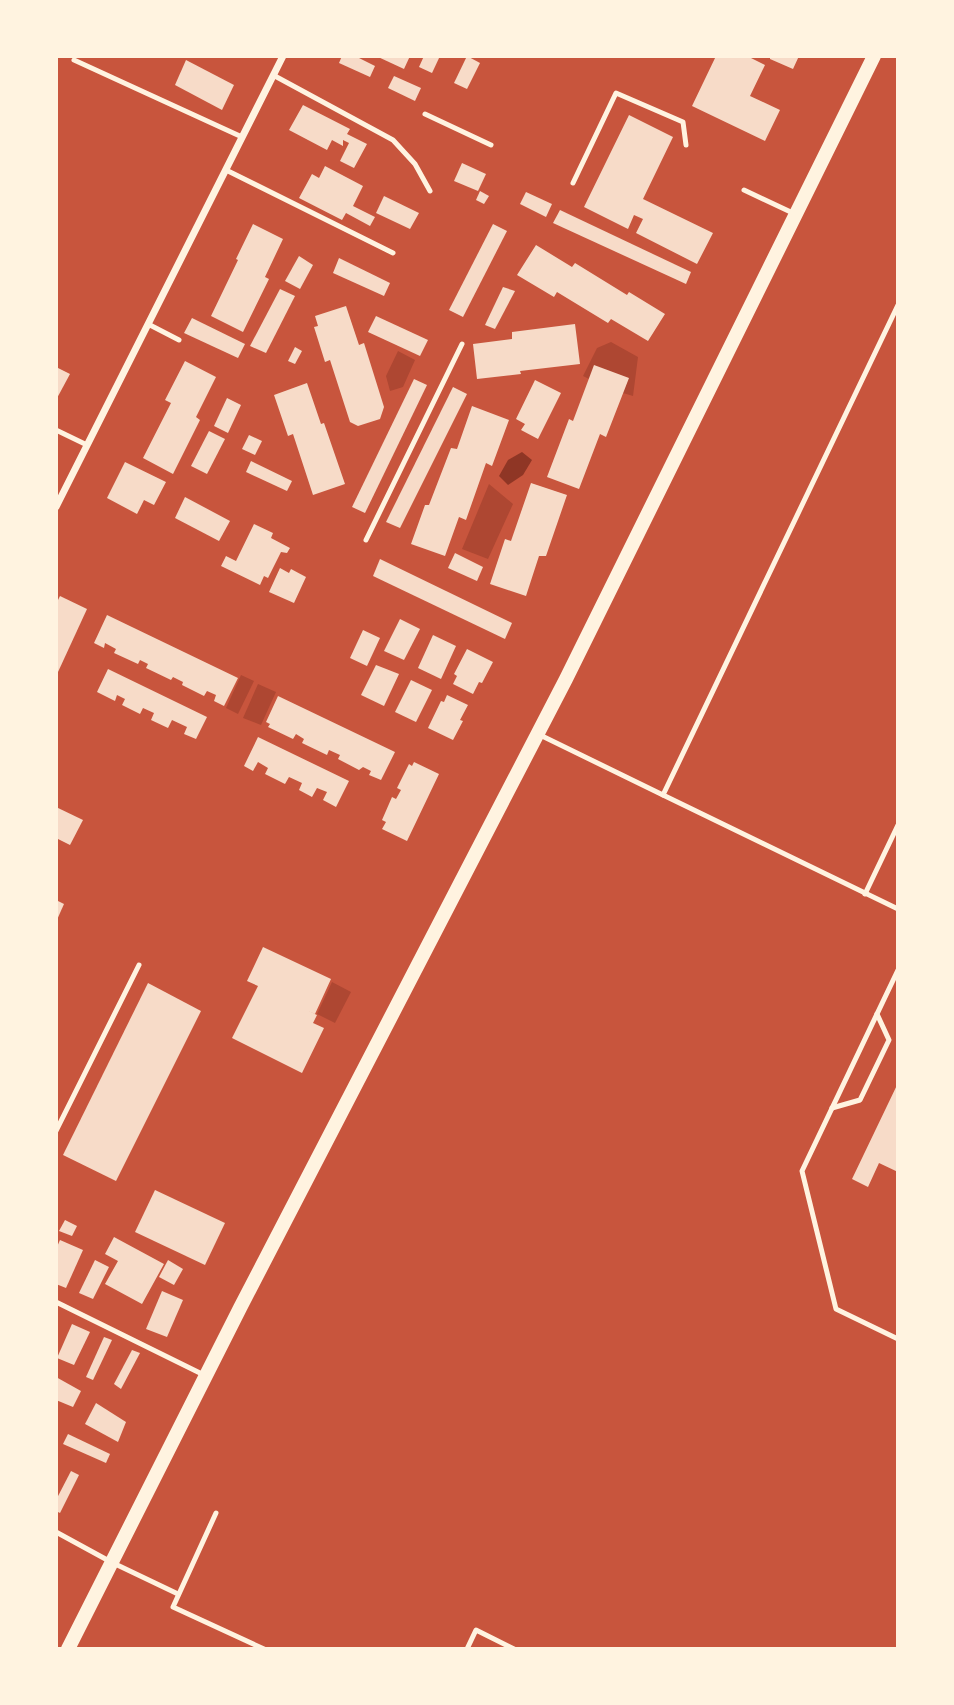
<svg xmlns="http://www.w3.org/2000/svg" width="954" height="1705" font-family="'Archivo Narrow',sans-serif">
	<style>
		.green { fill: #ae4732 }
		.water { fill: #8f3625 }
		.building { fill: #f7dbc8 }
		.lines { fill: none; stroke-linecap: round; stroke-linejoin: round }
		.service { stroke: #fff3e0; stroke-width: 5 }
		.minor { stroke: #fff3e0; stroke-width: 7 }
		.secondary { stroke: #fff3e0; stroke-width: 14 }
	</style>
	<rect width="100%" height="100%" fill="#c8553d"/>
	<g class="green">
		<path d="M611,342L638,357L633,396L623,393L628,379H589L583,376L597,348Z"/>
		<path d="M398,351L415,360L403,387L390,391L386,376Z"/>
		<path d="M489,484L513,504L488,559L462,549Z"/>
		<path d="M241,675L254,681L238,714L226,708Z"/>
		<path d="M258,684L276,692L261,725L243,718Z"/>
		<path d="M332,982L351,992L335,1023L317,1014Z"/>
	</g>
	<path class="water" d="M522,452L532,460L523,475L508,485L499,476L508,460Z"/>
	<g class="building">
		<path d="M342,56H355L375,66L370,77L339,63Z"/>
		<path d="M376,56H410L404,69Z"/>
		<path d="M424,56H440L432,73L419,67Z"/>
		<path d="M467,56L480,63L467,89L454,83Z"/>
		<path d="M716,56H747L765,65L750,96L780,110L765,141L692,106Z"/>
		<path d="M767,56H799L793,69L770,59V58Z"/>
		<path d="M186,60L234,85L222,110L175,85Z"/>
		<path d="M394,76L421,88L415,101L388,88Z"/>
		<path d="M303,105L350,129L347,134L367,144L354,168L340,161L349,143L343,140V146L332,140L327,150L289,130Z"/>
		<path d="M629,115L673,137L643,199L713,233L697,264L636,233L643,219L634,215L628,229L584,207Z"/>
		<path d="M462,163L486,174L478,191L454,181Z"/>
		<path d="M325,166L363,186L353,206L375,217L370,226L346,213L342,220L299,198L312,174L319,178Z"/>
		<path d="M480,191L489,196L484,204L476,200Z"/>
		<path d="M526,192L552,204L546,217L520,204Z"/>
		<path d="M384,196L419,213L410,229L376,213Z"/>
		<path d="M560,210L691,272L686,284L553,223Z"/>
		<path d="M253,224L283,239L265,277L269,279L243,332L211,316L238,260L236,259Z"/>
		<path d="M493,224L507,231L463,317L449,310Z"/>
		<path d="M536,245L572,267L575,263L627,295L629,292L665,314L648,341L611,319L608,323L557,292L554,297L517,275Z"/>
		<path d="M299,256L313,265L300,289L285,281Z"/>
		<path d="M339,258L390,283L384,296L333,273Z"/>
		<path d="M503,287L515,291L495,329L485,325Z"/>
		<path d="M280,289L295,296L266,353L250,346Z"/>
		<path d="M346,306L359,345L364,343L384,407L380,419L358,426L350,422L330,360L325,362L314,327L318,326L315,316Z"/>
		<path d="M376,316L428,340L420,356L368,332Z"/>
		<path d="M192,318L245,344L238,358L184,333Z"/>
		<path d="M575,324L580,364L520,371L521,374L477,379L473,344L512,339V332Z"/>
		<path d="M295,347L302,351L295,364L288,361Z"/>
		<path d="M185,361L216,377L196,417L200,420L173,474L143,458L171,403L165,400Z"/>
		<path d="M594,365L629,378L606,437L600,434L579,489L547,477L569,419L573,421Z"/>
		<path d="M56,367L70,374L56,400Z"/>
		<path d="M414,379L427,385L365,513L352,507Z"/>
		<path d="M535,380L561,393L538,439L521,430L525,424L516,419Z"/>
		<path d="M307,383L321,424L324,423L345,484L313,495L293,434L288,436L274,395Z"/>
		<path d="M453,387L467,394L400,528L386,522Z"/>
		<path d="M227,398L241,405L228,433L214,426Z"/>
		<path d="M472,406L509,420L492,466L486,463L466,520L459,517L445,556L411,544L425,505H429L451,448L457,449Z"/>
		<path d="M209,431L225,439L207,474L191,466Z"/>
		<path d="M249,435L262,441L255,455L242,449Z"/>
		<path d="M251,461L292,481L287,491L246,472Z"/>
		<path d="M125,462L166,482L154,505L144,500L137,514L107,498Z"/>
		<path d="M531,483L567,495L546,556H539L526,596L490,584L505,539L511,541Z"/>
		<path d="M185,497L230,521L219,541L175,518Z"/>
		<path d="M254,524L273,533L271,538L290,548L287,553L281,552L268,578L264,576L260,585L221,566L226,556L236,561Z"/>
		<path d="M455,553L483,567L477,581L448,568Z"/>
		<path d="M380,559L512,623L505,639L373,576Z"/>
		<path d="M280,568L289,573L291,569L306,577L294,603L269,592Z"/>
		<path d="M60,596L87,609L58,672L56,670V604Z"/>
		<path d="M107,615L238,678L224,706L214,701L216,695L207,691L204,696L182,685L183,682L173,677L171,680L146,668L148,664L140,660L138,664L114,653L116,649L105,643L104,648L94,643Z"/>
		<path d="M400,619L420,629L404,660L384,651Z"/>
		<path d="M363,630L380,638L367,666L350,658Z"/>
		<path d="M433,635L456,646L441,679L418,668Z"/>
		<path d="M467,649L493,662L482,683L479,682L473,694L453,684L457,676L454,674Z"/>
		<path d="M376,665L399,674L384,706L361,695Z"/>
		<path d="M108,669L207,717L196,739L184,734L187,727L172,720L168,728L151,720L154,713L143,708L140,714L122,705L125,699L117,695L115,701L97,692Z"/>
		<path d="M411,680L432,690L416,722L395,712Z"/>
		<path d="M447,695L468,705L460,720L463,721L453,740L428,728L441,701L444,702Z"/>
		<path d="M278,696L395,752L381,780L369,775L371,771L363,767L359,770L338,759L340,755L329,750L327,755L302,743L304,739L296,734L293,739L268,727L270,724L266,722Z"/>
		<path d="M258,737L349,781L336,807L323,800L327,792L317,788L312,797L299,790L302,783L289,777L285,784L265,774L268,768L258,762L253,771L244,766Z"/>
		<path d="M414,762L439,774L407,841L382,829L386,822L382,820L392,797L396,799L401,790L397,788L409,764L412,766Z"/>
		<path d="M56,807L83,820L70,845L56,838Z"/>
		<path d="M56,900L64,904L56,922Z"/>
		<path d="M263,947L331,979L315,1014L306,1010L317,1015L313,1023L324,1028L302,1073L232,1038L258,986L247,981Z"/>
		<path d="M148,983L201,1011L116,1181L63,1155Z"/>
		<path d="M898,1083V1172L879,1163L868,1187L852,1179Z"/>
		<path d="M155,1190L225,1223L205,1265L135,1232Z"/>
		<path d="M65,1220L77,1226L72,1236L59,1231Z"/>
		<path d="M114,1237L164,1264L142,1304L105,1284L118,1261L105,1254Z"/>
		<path d="M60,1240L83,1250L66,1288L56,1284V1249Z"/>
		<path d="M95,1260L109,1267L93,1299L79,1293Z"/>
		<path d="M168,1260L183,1269L174,1285L159,1277Z"/>
		<path d="M162,1291L183,1300L167,1337L146,1329Z"/>
		<path d="M72,1324L90,1332L74,1365L57,1358Z"/>
		<path d="M104,1337L112,1340L93,1380L86,1377Z"/>
		<path d="M132,1350L140,1353L121,1389L114,1384Z"/>
		<path d="M56,1377L81,1391L73,1407L56,1400Z"/>
		<path d="M96,1403L126,1422L118,1442L85,1424Z"/>
		<path d="M68,1434L110,1454L106,1463L63,1444Z"/>
		<path d="M71,1471L79,1475L60,1513L56,1511V1500Z"/>
	</g>
	<g class="lines">
		<g class="service">
			<path d="M74,60L242,137"/>
			<path d="M273,75L393,140L415,164L430,191"/>
			<path d="M425,114L491,145"/>
			<path d="M226,170L393,253"/>
			<path d="M573,183L616,93L683,122L686,145"/>
			<path d="M744,190L795,214"/>
			<path d="M898,305L663,795L898,909"/>
			<path d="M148,324L179,340"/>
			<path d="M56,430L87,445"/>
			<path d="M366,540L462,344"/>
			<path d="M540,735L663,795"/>
			<path d="M865,894L898,825"/>
			<path d="M898,970L802,1171L836,1309L898,1339"/>
			<path d="M832,1108L860,1100L889,1040L877,1014"/>
			<path d="M56,1131L139,965"/>
			<path d="M56,1302L204,1375"/>
			<path d="M216,1513L173,1607L264,1649"/>
			<path d="M56,1532L111,1562L178,1594"/>
			<path d="M467,1649L476,1630L514,1649"/>
		</g>
		<path class="minor" d="M56,507L283,56"/>
		<path class="secondary" d="M68,1649L240,1308L566,679L874,56"/>
	</g>
	<rect width="954" height="1705" fill="none" stroke="#fff3e0" stroke-width="116"/>
</svg>
